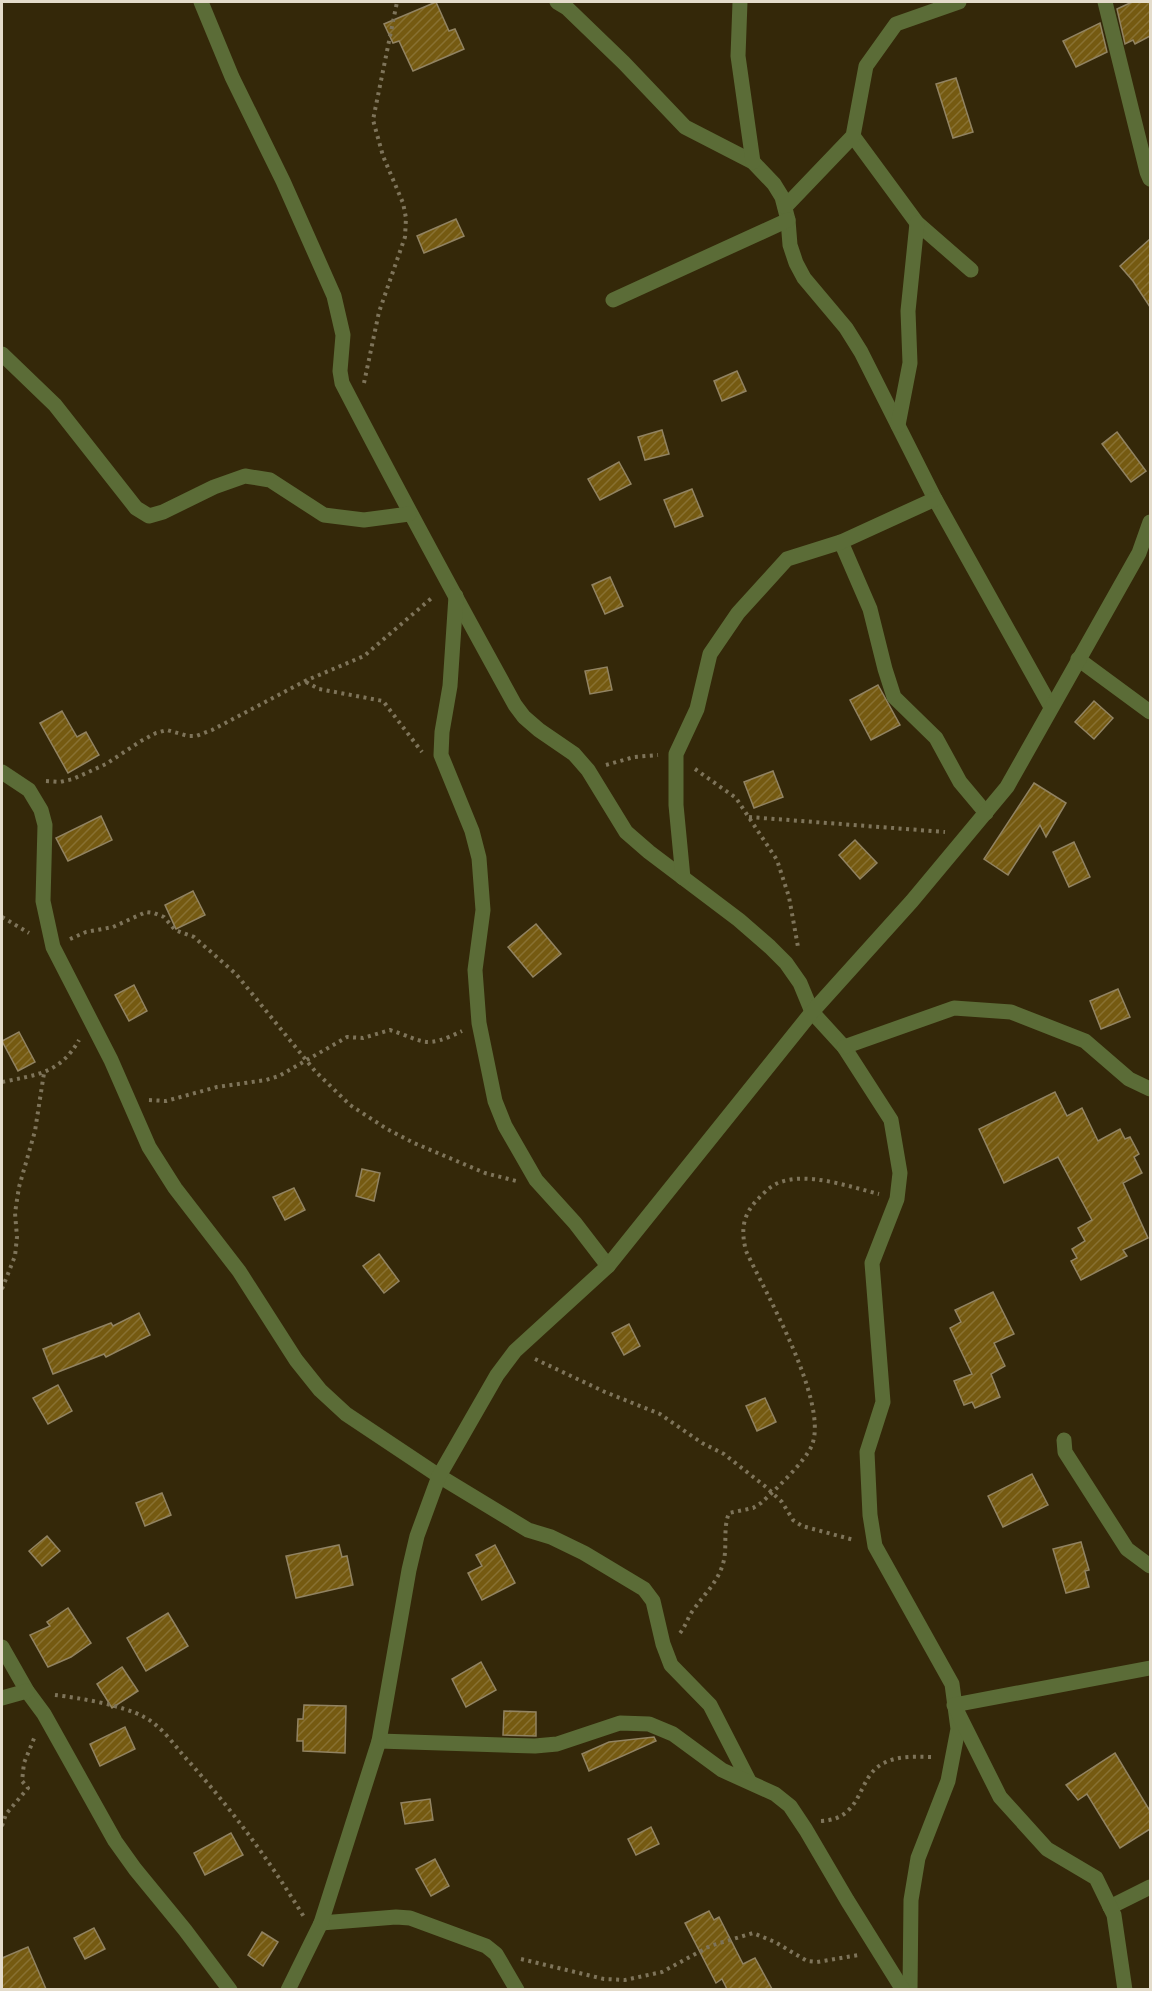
<svg xmlns="http://www.w3.org/2000/svg" width="1152" height="1991" font-family="'Roboto Condensed',sans-serif">
	<style>
		.building { fill: url(#building-hatch); stroke: #918362; stroke-width: 1.5 }
		.lines { fill: none; stroke-linecap: round; stroke-linejoin: round }
		.path { stroke: #7e745a; stroke-width: 4; stroke-dasharray: 3 4.5; stroke-linecap: butt }
		.street { stroke: #5b6c37; stroke-width: 15 }
	</style>
	<defs>
		<pattern id="building-hatch" width="6" height="6" patternUnits="userSpaceOnUse" patternTransform="scale(1.5)"><rect width="6" height="6" fill="#755a11"/><path d="M-1 1l2-2M0 6l6-6M5 7l2-2" fill="none" stroke="#887132"/></pattern>
	</defs>
	<rect width="100%" height="100%" fill="#342809"/>
	<g class="building">
		<path d="M436,2L449,31L455,29L464,49L413,71L399,41L393,43L384,24Z"/>
		<path d="M1132,2H1150V36L1135,44L1133,40L1125,44L1117,9Z"/>
		<path d="M1100,23L1107,52L1076,67L1063,41Z"/>
		<path d="M956,78L973,132L953,138L936,84Z"/>
		<path d="M456,219L464,236L424,253L417,236Z"/>
		<path d="M1150,239V307L1133,281L1120,266Z"/>
		<path d="M737,371L746,391L722,401L714,381Z"/>
		<path d="M662,430L669,454L645,460L638,437Z"/>
		<path d="M1117,432L1146,471L1131,482L1102,444Z"/>
		<path d="M619,462L631,484L600,500L588,479Z"/>
		<path d="M692,489L703,516L675,527L664,500Z"/>
		<path d="M610,577L623,606L605,614L592,585Z"/>
		<path d="M607,667L612,690L590,694L585,671Z"/>
		<path d="M878,685L900,725L871,740L850,700Z"/>
		<path d="M1094,701L1113,718L1094,739L1075,722Z"/>
		<path d="M62,711L77,737L86,732L99,755L68,773L40,723Z"/>
		<path d="M773,771L783,797L754,808L744,782Z"/>
		<path d="M1034,783L1066,803L1046,837L1040,825L1008,875L984,859Z"/>
		<path d="M101,816L112,840L68,861L56,838Z"/>
		<path d="M855,840L877,863L860,879L839,855Z"/>
		<path d="M1074,842L1090,877L1069,887L1053,852Z"/>
		<path d="M193,891L205,915L176,929L165,905Z"/>
		<path d="M536,924L561,954L533,977L508,947Z"/>
		<path d="M134,985L147,1011L129,1021L115,995Z"/>
		<path d="M1118,989L1130,1017L1101,1029L1090,1001Z"/>
		<path d="M19,1032L35,1062L18,1071L2,1041Z"/>
		<path d="M1055,1092L1067,1116L1082,1108L1098,1141L1120,1129L1125,1139L1130,1137L1139,1154L1134,1157L1142,1173L1123,1183L1148,1238L1123,1250L1127,1256L1081,1280L1071,1261L1077,1258L1072,1249L1085,1241L1078,1228L1092,1220L1058,1157L1004,1183L979,1129Z"/>
		<path d="M362,1169L380,1173L374,1201L356,1196Z"/>
		<path d="M294,1188L305,1210L285,1220L273,1197Z"/>
		<path d="M379,1254L399,1281L384,1293L363,1266Z"/>
		<path d="M993,1292L1014,1334L994,1343L1005,1366L991,1374L1000,1397L975,1408L972,1402L964,1405L954,1381L972,1374L950,1328L961,1322L955,1310Z"/>
		<path d="M139,1313L150,1335L106,1357L104,1354L53,1374L43,1349L111,1323L113,1326Z"/>
		<path d="M629,1324L640,1346L624,1355L612,1333Z"/>
		<path d="M58,1385L72,1411L48,1424L33,1398Z"/>
		<path d="M765,1398L776,1422L757,1431L746,1406Z"/>
		<path d="M1032,1474L1048,1505L1003,1527L988,1496Z"/>
		<path d="M162,1493L171,1515L145,1526L136,1503Z"/>
		<path d="M47,1536L60,1551L42,1566L29,1551Z"/>
		<path d="M1081,1542L1089,1570L1085,1571L1089,1587L1066,1593L1053,1549Z"/>
		<path d="M339,1545L342,1557L347,1556L353,1585L296,1598L286,1556Z"/>
		<path d="M495,1545L515,1583L482,1600L468,1573L482,1566L476,1555Z"/>
		<path d="M68,1608L91,1643L71,1657L48,1667L30,1635L50,1626L47,1622Z"/>
		<path d="M168,1613L188,1646L146,1671L127,1638Z"/>
		<path d="M481,1662L496,1690L466,1707L452,1679Z"/>
		<path d="M122,1667L138,1691L112,1708L97,1684Z"/>
		<path d="M304,1705L346,1706L345,1753L303,1751V1741H297L298,1719H303Z"/>
		<path d="M504,1711L536,1712V1736L503,1735Z"/>
		<path d="M125,1727L135,1749L100,1766L90,1744Z"/>
		<path d="M654,1737L656,1741L589,1771L582,1754L609,1742Z"/>
		<path d="M1115,1753L1150,1811V1829L1120,1848L1087,1794L1078,1800L1066,1785Z"/>
		<path d="M430,1799L433,1820L405,1824L401,1803Z"/>
		<path d="M651,1827L659,1844L636,1855L628,1839Z"/>
		<path d="M231,1833L243,1855L205,1875L194,1853Z"/>
		<path d="M435,1859L449,1886L431,1896L416,1869Z"/>
		<path d="M709,1911L714,1920L719,1917L743,1964L755,1958L772,1989H727L722,1979L716,1983L685,1923Z"/>
		<path d="M94,1928L105,1949L85,1959L74,1938Z"/>
		<path d="M262,1932L278,1942L263,1966L248,1955Z"/>
		<path d="M28,1947L46,1989H2V1958Z"/>
	</g>
	<g class="lines">
		<g class="path">
			<path d="M364,383L379,312L405,237L406,218L403,203L383,156L373,120L397,2"/>
			<path d="M306,682L319,689L383,701L422,752"/>
			<path d="M606,765L634,757L658,755"/>
			<path d="M695,769L736,798L777,860L789,897L798,947"/>
			<path d="M46,781L60,782L73,779L106,764L141,741L156,733L167,730L188,736H196L212,730L305,681L364,656L434,596"/>
			<path d="M749,817L945,832"/>
			<path d="M2,917L29,933"/>
			<path d="M70,939L86,932L113,927L146,912L154,913L164,917L175,930L194,937L236,974L315,1071L350,1105L387,1129L414,1143L485,1173L516,1181"/>
			<path d="M2,1082C35,1075 60,1074 79,1040"/>
			<path d="M149,1100L166,1101L217,1087L266,1080L279,1076L347,1037L363,1038L390,1030C427,1042 424,1049 462,1031"/>
			<path d="M2,1289L15,1256L17,1237L15,1213L19,1187L35,1131L44,1073"/>
			<path d="M535,1359L605,1392L660,1414L702,1443L724,1454L766,1487L782,1502L793,1520L802,1526L854,1540"/>
			<path d="M680,1633C686,1626 688,1616 694,1609C706,1592 719,1581 724,1560C727,1545 723,1528 729,1513L753,1508L761,1503C775,1490 805,1462 812,1445C829,1402 765,1292 746,1251C741,1231 742,1216 757,1200C763,1194 770,1186 778,1183C807,1171 850,1187 879,1194"/>
			<path d="M55,1695C80,1698 122,1705 144,1717C160,1725 172,1742 183,1755C230,1807 268,1858 304,1917"/>
			<path d="M821,1821C865,1819 856,1776 884,1763C899,1755 919,1757 935,1757"/>
			<path d="M2,1826L6,1814L28,1788L22,1781L24,1763L35,1736"/>
			<path d="M521,1959L604,1979L625,1980L662,1972L710,1946L753,1933L775,1942L807,1961L817,1962L859,1955"/>
		</g>
		<g class="street">
			<path d="M201,2L232,77L283,181L334,296L343,335L340,371L342,383C398,491 456,598 515,705L524,717L539,730L574,754L588,770L626,832L649,852L739,920L770,947L786,963L800,983L812,1012L844,1047L891,1120L900,1173L897,1199L872,1263L883,1402L867,1452L870,1515L875,1546L952,1684L958,1729L948,1781L918,1858L911,1900L910,1990"/>
			<path d="M557,2L567,8L624,63L685,127L753,162L774,184L782,197L788,220L790,245L796,263L804,278L846,328L861,352L935,499L1051,707"/>
			<path d="M740,2L738,56L753,162"/>
			<path d="M1105,2L1147,172L1150,179"/>
			<path d="M853,136L917,223L971,270"/>
			<path d="M785,207L853,136L866,66L896,24L959,2"/>
			<path d="M613,300L788,220"/>
			<path d="M2,354L55,405L136,508L149,516L163,512L214,487L245,476L270,480L324,515L364,520L409,514"/>
			<path d="M898,425L910,363L908,311L917,223"/>
			<path d="M841,542L870,609L885,669L894,697L936,738L960,782L986,813"/>
			<path d="M456,596L450,686L442,732L441,755L472,831L479,858L483,910L475,970L479,1023L495,1101L505,1126L536,1180L575,1223L608,1266"/>
			<path d="M1078,659L1150,712"/>
			<path d="M2,772L29,790L41,810L45,825L43,901L53,947L111,1060L149,1147L175,1188L239,1271L296,1360L320,1390L346,1414L439,1476L528,1530L551,1537L584,1553L644,1589L653,1601L663,1644L671,1665L710,1705L749,1781"/>
			<path d="M683,878L676,805V754L697,709L710,654L738,613L787,559L841,542L935,499"/>
			<path d="M844,1047L954,1008L1011,1012L1085,1041L1129,1079L1150,1089"/>
			<path d="M1064,1440L1065,1452L1127,1549L1150,1566"/>
			<path d="M2,1647L27,1691L44,1714L115,1841L135,1869L185,1930L230,1990"/>
			<path d="M2,1698L27,1691"/>
			<path d="M379,1741L535,1746L557,1744L620,1723L649,1724L673,1734L722,1770L775,1794L790,1806L806,1830L847,1900L903,1990"/>
			<path d="M1110,1907L1150,1887"/>
			<path d="M321,1923L396,1917L410,1918L486,1946L496,1954L517,1990"/>
			<path d="M288,1990L321,1923L379,1741L409,1570L417,1536L439,1476L497,1375L515,1351L608,1266L812,1012L912,901L1007,787L1139,553L1150,522"/>
			<path d="M1125,1990L1114,1915L1096,1878L1047,1849L1000,1797L954,1705L1150,1668"/>
		</g>
	</g>
	<rect width="1152" height="1991" fill="none" stroke="#e4dccb" stroke-width="6"/>
</svg>
